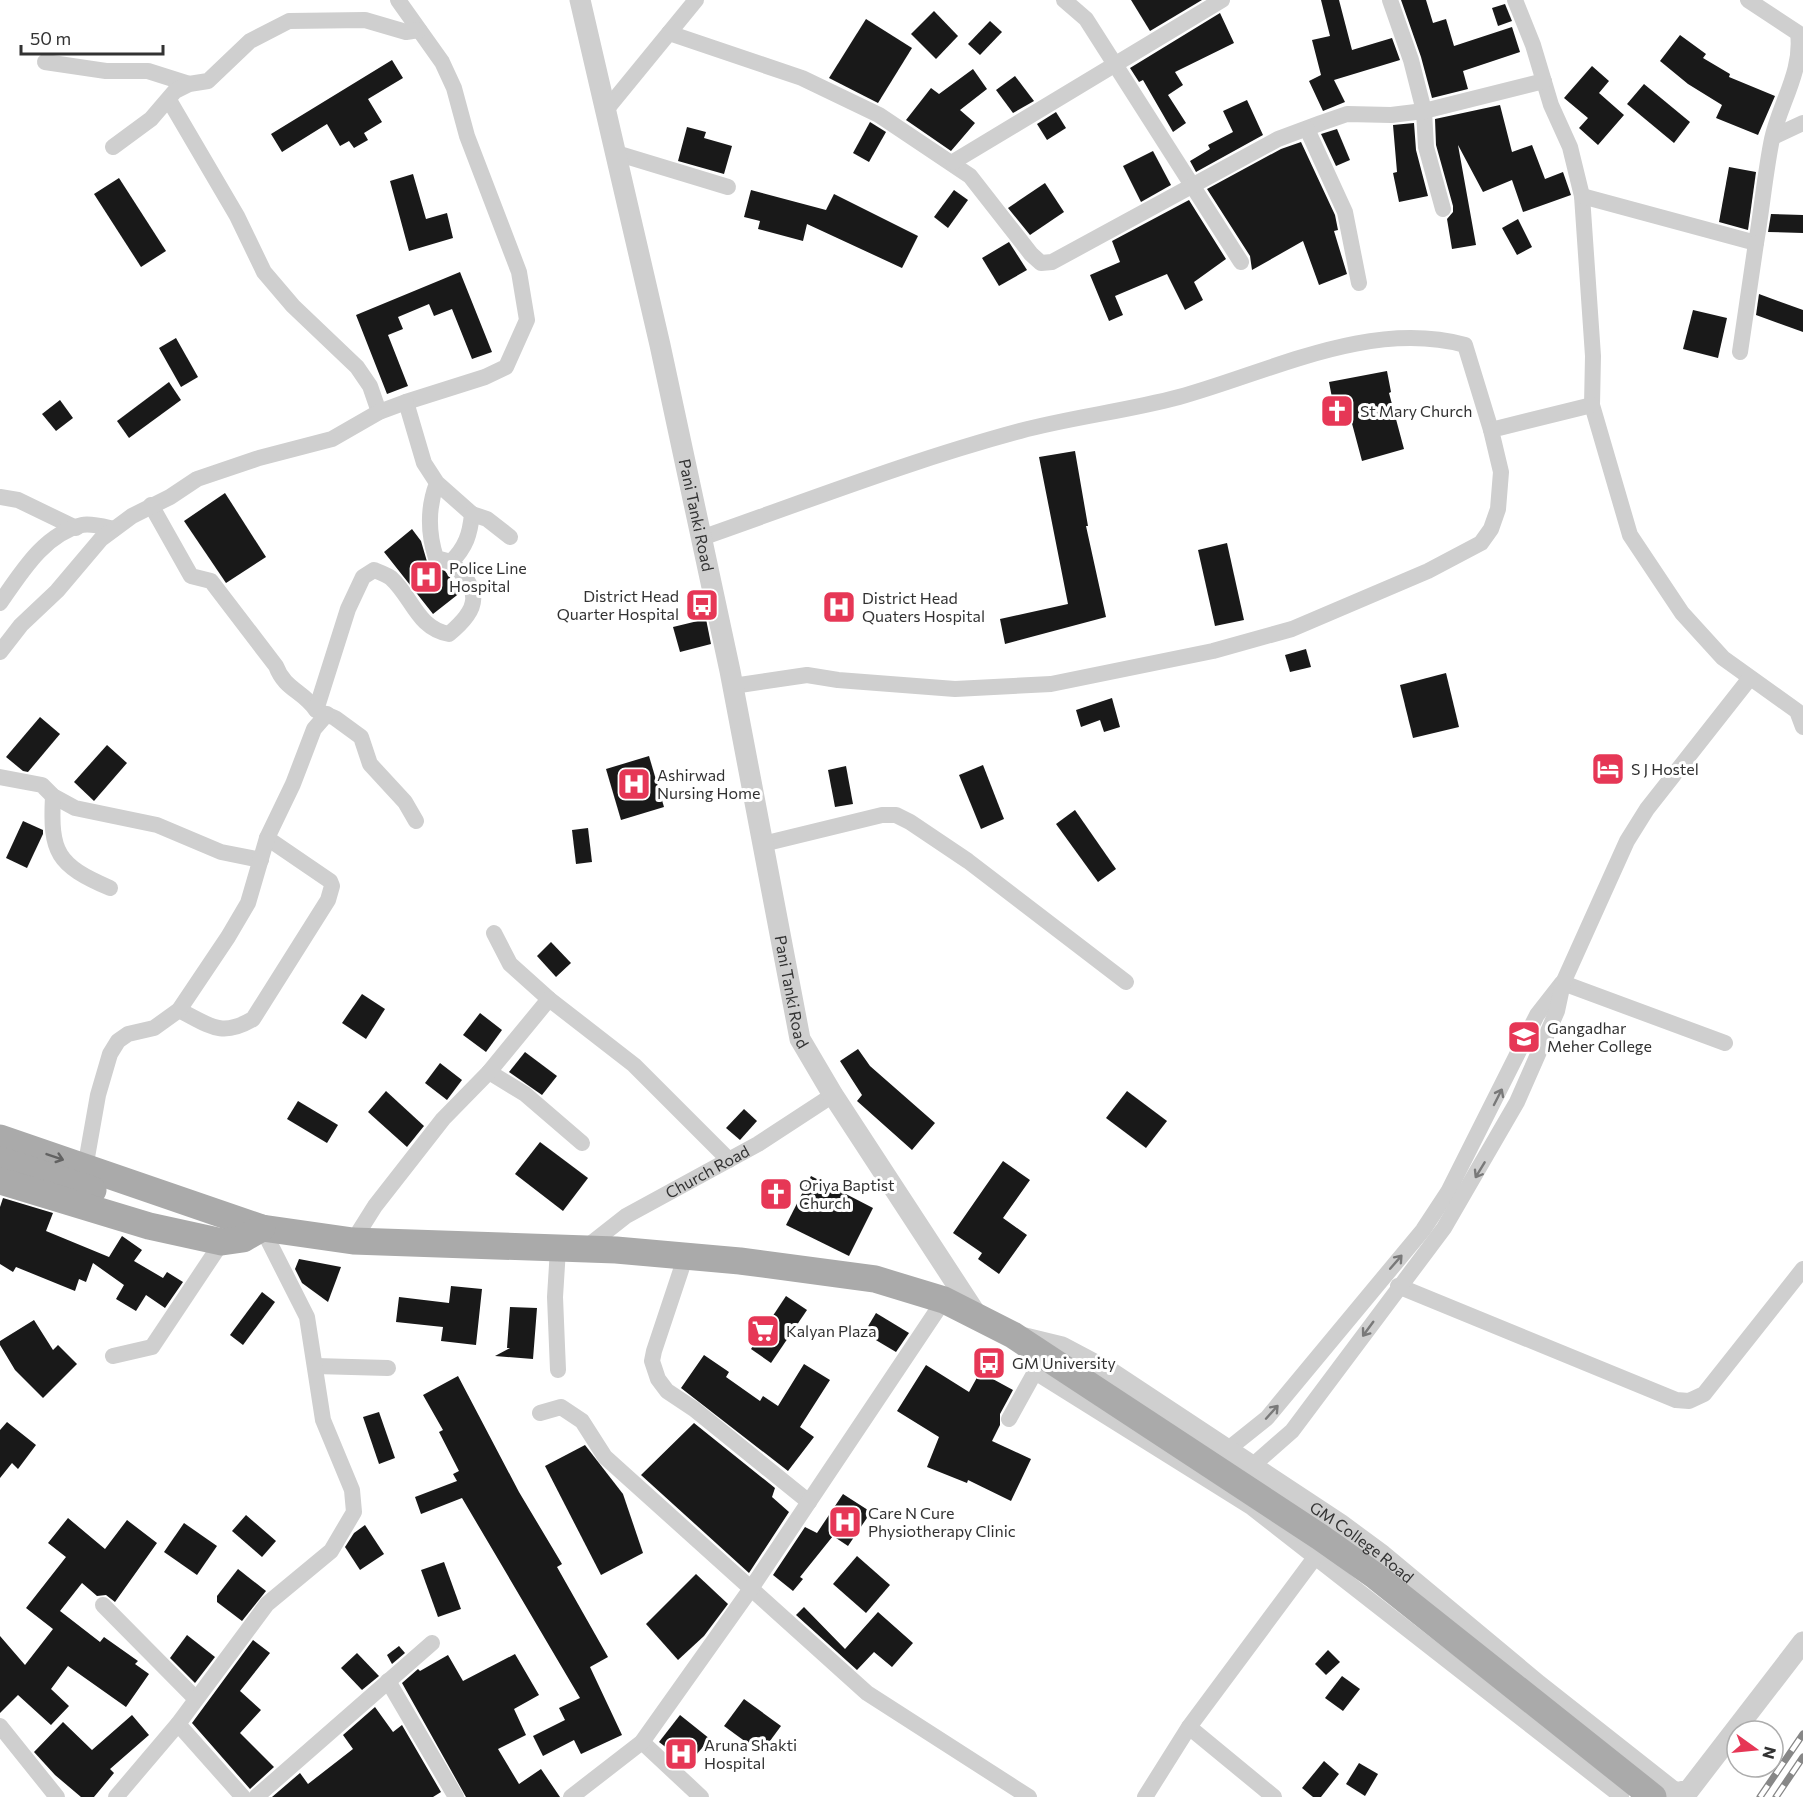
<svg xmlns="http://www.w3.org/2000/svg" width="1803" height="1797" font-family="Commissioner,sans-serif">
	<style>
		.building { fill: #191919 }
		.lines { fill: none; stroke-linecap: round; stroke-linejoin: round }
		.minor { stroke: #cfcfcf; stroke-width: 16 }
		.tertiary { stroke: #cfcfcf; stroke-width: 21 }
		.primary { stroke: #aaa; stroke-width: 27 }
		.rail-casing { stroke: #878787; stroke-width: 7 }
		.rail { stroke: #fff; stroke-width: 4.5; stroke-dasharray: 14; stroke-linecap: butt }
		.oneway { stroke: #797979 }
		.oneway2 { stroke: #626262 }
		.labels { text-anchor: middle; stroke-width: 6; stroke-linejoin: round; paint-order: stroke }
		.poi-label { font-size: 16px; fill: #323232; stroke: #fff; text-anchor: start }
		.street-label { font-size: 16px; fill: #323232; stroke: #fff }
	</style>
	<rect width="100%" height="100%" fill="#fff"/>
	<g class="building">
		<path d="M1131,0H1202L1150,31Z"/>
		<path d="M1321,0H1339L1352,50L1392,38L1400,60L1334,80L1345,102L1323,111L1309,81L1321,75L1312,40L1330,36Z"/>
		<path d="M1401,0H1426L1433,23L1446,19L1454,46L1512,27L1520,52L1463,71L1468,89L1432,98L1421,57Z"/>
		<path d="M1505,4L1512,21L1498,26L1492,8Z"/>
		<path d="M934,11L958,36L936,59L911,34Z"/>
		<path d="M1220,13L1234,43L1175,72L1183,85L1168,95L1186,123L1173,132L1143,80L1139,82L1130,68Z"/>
		<path d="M866,19L912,48L878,103L829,78Z"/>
		<path d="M990,21L1002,32L980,55L968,44Z"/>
		<path d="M1680,35L1706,54L1703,58L1730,74L1729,77L1775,96L1758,135L1716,118L1722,105L1688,84L1660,61Z"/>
		<path d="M392,60L403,78L368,99L382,122L364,133L368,140L354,148L349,141L340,146L327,124L282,152L271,134Z"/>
		<path d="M1592,66L1609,81L1599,93L1624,115L1598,145L1579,128L1588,118L1564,98Z"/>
		<path d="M973,69L987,89L960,110L975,123L951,151L906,120L931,88L939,94Z"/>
		<path d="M1015,76L1034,101L1013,113L996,90Z"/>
		<path d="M1644,84L1690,122L1674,143L1627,104Z"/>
		<path d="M1247,100L1263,135L1196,172L1190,161L1210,149L1208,145L1233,132L1223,111Z"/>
		<path d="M1500,105L1512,152L1532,145L1545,179L1563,172L1571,195L1523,212L1512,180L1483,192L1458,145L1476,245L1452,249L1447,219L1453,212V206L1436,145L1435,119Z"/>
		<path d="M1056,112L1066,128L1047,140L1037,124Z"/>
		<path d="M870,122L886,132L869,162L853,153Z"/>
		<path d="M1414,123L1416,150L1428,196L1399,202L1393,173L1397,172L1393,125Z"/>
		<path d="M687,127L706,132L704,138L732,146L724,174L678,161Z"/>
		<path d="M1337,129L1350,160L1336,166L1321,134Z"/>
		<path d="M1301,142L1335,215L1338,230L1334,231L1347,274L1319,285L1303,241L1252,270L1250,256L1207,189L1281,149Z"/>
		<path d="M1153,151L1171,185L1141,202L1123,166Z"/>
		<path d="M1729,167L1756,172L1748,230L1719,222Z"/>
		<path d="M413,174L426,219L447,213L453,238L409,251L390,181Z"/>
		<path d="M119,178L166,251L141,267L94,194Z"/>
		<path d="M1045,183L1064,212L1030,235L1008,208Z"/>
		<path d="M751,190L826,210L834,194L918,236L902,268L807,224L803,241L758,229L760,221L744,217Z"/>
		<path d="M954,190L968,200L948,228L934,217Z"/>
		<path d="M1189,200L1226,259L1194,282L1203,300L1185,310L1167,274L1115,296L1123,315L1109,321L1090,275L1120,262L1112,241Z"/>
		<path d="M1771,214L1803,215V233L1768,232Z"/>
		<path d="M1518,219L1532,247L1517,255L1502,228Z"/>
		<path d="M1009,242L1027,270L999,286L982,258Z"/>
		<path d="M460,272L492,352L472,359L452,309L434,316L429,304L398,317L403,329L388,335L408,386L387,394L356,315Z"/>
		<path d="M1759,294L1803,310V332L1756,315Z"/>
		<path d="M1693,310L1727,318L1718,358L1683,349Z"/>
		<path d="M176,338L198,377L181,387L159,348Z"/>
		<path d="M1387,371L1391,392L1389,393L1404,449L1362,461L1346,401L1333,403L1329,382Z"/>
		<path d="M169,382L181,400L129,438L117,421Z"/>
		<path d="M60,400L73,418L56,431L42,414Z"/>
		<path d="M1075,451L1088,526H1086L1106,617L1005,644L1000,619L1068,604L1039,457Z"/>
		<path d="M225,493L266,557L226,583L184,521Z"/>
		<path d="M412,529L421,541L428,565L445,571L461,592L433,614L384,552Z"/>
		<path d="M1227,543L1244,620L1215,626L1198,550Z"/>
		<path d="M706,619L711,644L680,652L673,627Z"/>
		<path d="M1306,649L1311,667L1290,672L1285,655Z"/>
		<path d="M1446,673L1459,727L1413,738L1400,685Z"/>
		<path d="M1112,698L1120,727L1104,732L1100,720L1081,727L1076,710Z"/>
		<path d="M40,717L60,734L28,772L23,771L6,757Z"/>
		<path d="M107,745L127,763L94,801L74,782Z"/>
		<path d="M649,756L664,807L621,820L606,769Z"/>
		<path d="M983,765L1004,819L981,829L959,775Z"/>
		<path d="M846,766L853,804L835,807L828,770Z"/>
		<path d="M1075,810L1116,869L1098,882L1056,824Z"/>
		<path d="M23,821L43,830V834L27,868L6,858Z"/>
		<path d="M588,828L592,862L576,864L572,830Z"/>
		<path d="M551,942L571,963L556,977L537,956Z"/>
		<path d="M362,994L385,1009L366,1039L342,1023Z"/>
		<path d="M480,1013L502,1030L486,1052L463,1035Z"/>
		<path d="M858,1049L870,1066L935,1123L912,1150L857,1101L862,1095L840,1061Z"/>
		<path d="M525,1052L557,1076L542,1095L509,1072Z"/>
		<path d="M440,1063L462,1080L447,1100L425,1083Z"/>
		<path d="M386,1091L424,1126L407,1147L368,1112Z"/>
		<path d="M1127,1091L1167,1121L1146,1148L1106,1118Z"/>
		<path d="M298,1101L338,1125L327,1143L287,1119Z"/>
		<path d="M744,1109L757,1121L740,1140L726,1128Z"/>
		<path d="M540,1142L588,1178L563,1211L515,1174Z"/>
		<path d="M1003,1161L1030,1180L1003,1218L1027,1235L999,1274L978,1259L982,1253L953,1233Z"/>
		<path d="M811,1176L873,1208L849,1256L786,1225Z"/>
		<path d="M3,1198L53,1213L46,1231L109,1257L122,1236L142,1250L134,1261L163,1278L167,1272L183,1282L165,1308L146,1295L136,1311L116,1299L124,1285L93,1263L86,1282L79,1279L75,1291L16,1267L13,1272L0,1264V1207Z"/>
		<path d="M299,1259L341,1267L328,1302L302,1283L295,1269Z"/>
		<path d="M451,1286L482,1289L476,1345L441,1341L443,1327L396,1322L399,1297L449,1303Z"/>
		<path d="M262,1292L275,1302L243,1345L230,1335Z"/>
		<path d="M786,1296L807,1310L771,1363L751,1349Z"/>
		<path d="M510,1307L537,1308L533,1359L495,1356L510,1348H507Z"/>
		<path d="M876,1313L909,1333L896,1352L864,1333Z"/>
		<path d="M34,1320L53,1350L58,1345L77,1364L43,1398L15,1370L0,1345V1341Z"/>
		<path d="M704,1355L729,1372L726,1377L760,1401L763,1396L778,1406L804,1364L830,1380L800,1427L814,1437L788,1471L681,1388Z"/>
		<path d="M926,1365L969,1392L980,1372L1013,1390L1000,1414V1425L992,1441L1031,1459L1011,1501L968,1480L967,1483L927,1467L939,1437L897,1411Z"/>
		<path d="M458,1376L519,1492L562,1564L557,1567L608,1657L590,1667L622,1735L581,1754L574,1740L543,1756L533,1736L565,1720L559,1708L580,1698L462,1498L421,1514L415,1497L457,1481L453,1474L459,1471L439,1432L443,1430L423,1395Z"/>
		<path d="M379,1412L395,1458L379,1464L363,1417Z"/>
		<path d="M7,1422L36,1445L18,1469L12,1463L0,1478V1430Z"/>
		<path d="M694,1423L775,1488L772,1497L789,1512L749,1573L641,1475Z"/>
		<path d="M585,1445L623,1494L643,1553L601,1575L545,1466Z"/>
		<path d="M843,1494L871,1512L848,1546L833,1536L800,1577L803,1579L793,1591L773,1575L805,1527L817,1533Z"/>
		<path d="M246,1515L276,1541L262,1557L232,1531Z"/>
		<path d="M68,1518L105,1549L127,1520L157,1543L115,1602L106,1595L97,1596L82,1583L60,1611L100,1642L104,1637L138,1661L135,1664L149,1674L126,1707L68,1666L51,1689L69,1706L51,1725L18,1695L0,1713V1636L25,1665L53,1629L26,1608L66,1557L48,1543Z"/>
		<path d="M184,1523L217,1546L197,1575L164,1552Z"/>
		<path d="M365,1525L384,1554L360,1570L345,1547L354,1533Z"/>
		<path d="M857,1556L890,1585L866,1613L833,1584Z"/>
		<path d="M444,1562L461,1609L438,1617L421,1570Z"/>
		<path d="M238,1569L266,1591L242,1621L217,1602V1596Z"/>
		<path d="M696,1574L728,1604L704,1636L678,1660L646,1624Z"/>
		<path d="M804,1607L845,1649L878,1612L913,1643L892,1667L874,1652L857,1670L796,1615Z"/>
		<path d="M187,1635L215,1657L195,1683L170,1658Z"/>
		<path d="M253,1640L270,1653L240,1691L261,1710L240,1733L274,1767L250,1789L192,1723Z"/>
		<path d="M399,1646L405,1653L392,1664L387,1655Z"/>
		<path d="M1328,1650L1340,1662L1326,1675L1315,1664Z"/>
		<path d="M357,1653L379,1676L362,1690L341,1668Z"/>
		<path d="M515,1654L539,1695L514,1709L526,1735L498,1749L519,1784L541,1769L560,1797H466L402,1683L418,1669L420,1671L448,1655L463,1681Z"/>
		<path d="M1342,1676L1360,1689L1343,1711L1325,1698Z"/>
		<path d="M744,1699L781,1726L761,1753L724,1726Z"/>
		<path d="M375,1707L393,1732L402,1725L441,1792L433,1797H272L300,1773L308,1784L353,1749L343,1735Z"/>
		<path d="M132,1715L149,1735L110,1769L114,1773L94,1797H81L55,1775L34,1752L63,1722L92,1750Z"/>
		<path d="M680,1715L710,1739L688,1764L659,1742Z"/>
		<path d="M1324,1761L1339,1774L1321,1797H1313L1302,1788Z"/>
		<path d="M1359,1763L1378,1774L1365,1796L1346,1784Z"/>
	</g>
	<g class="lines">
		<g class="minor">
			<path d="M398,0L442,62L454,88L467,136L519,272L527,320L506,367L485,377L406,402L424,463L437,483L472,514C470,534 466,547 451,562L436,558C428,533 427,509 437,483"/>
			<path d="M1064,0L1086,19L1241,262"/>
			<path d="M1390,0L1411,60L1424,111L1426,147L1443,209"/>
			<path d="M1515,0L1533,45L1551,105L1570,147L1582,196L1593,356L1592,405L1630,535L1682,613L1723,658L1797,711L1803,727"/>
			<path d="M669,33L802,78L879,115L970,176L1031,254L1041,263L1052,262L1278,139L1321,123L1347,114L1391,115L1424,111L1544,81"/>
			<path d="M45,62L106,71H148L189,84"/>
			<path d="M169,100L237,216L264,272L293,306L357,367L370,386L379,412"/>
			<path d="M606,110L696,0"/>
			<path d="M1307,129L1345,212L1359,283"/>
			<path d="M1773,137L1803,123"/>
			<path d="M113,147L151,119L175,91L189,84L208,81L250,41L289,21L365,20L406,32L419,30"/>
			<path d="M616,153L728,187"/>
			<path d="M953,162L1222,0"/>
			<path d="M1582,196L1756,243C1762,209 1765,173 1772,139C1780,103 1803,71 1798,33L1748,0"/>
			<path d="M1740,352L1756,243"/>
			<path d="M0,497L18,500L76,528"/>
			<path d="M151,505L191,576L211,581L276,666C285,690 302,690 316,710"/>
			<path d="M472,514L487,519L510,537"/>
			<path d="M701,538C807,501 912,460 1020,431C1072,417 1127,411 1179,397C1270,372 1370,319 1465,345L1491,430"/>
			<path d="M0,603C21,573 44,534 82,525C91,523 105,527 114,529"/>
			<path d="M0,652L21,625L57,591L101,539L132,516L170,497L197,479L259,458L332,439L379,412L406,402"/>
			<path d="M733,686L807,675L838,680L955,689L1051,684L1213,651L1292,629L1428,571L1481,543L1491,529L1498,509L1501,472L1491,430L1592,405"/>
			<path d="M0,777L42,785L53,796L75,808L157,825L221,852L261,860"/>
			<path d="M53,796C50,853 57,865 110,888"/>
			<path d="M416,821L405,802L370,764L361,737L335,718L316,710L348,609L363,577L374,570C379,572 387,575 391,578C413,598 417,628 449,634C481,607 481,591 451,562"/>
			<path d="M763,844L882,815H896L910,822L968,861L1126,982"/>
			<path d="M494,933L510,964L549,999"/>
			<path d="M1563,983L1725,1043"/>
			<path d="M179,1010C209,1025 221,1038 253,1019L328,900L332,886L330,881L267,838"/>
			<path d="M489,1072L525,1094L582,1143"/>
			<path d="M84,1174L98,1095L110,1054L118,1041L128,1034L154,1028L179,1010L228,937L248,903L267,838L293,784L314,729L327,714"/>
			<path d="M353,1241L375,1206L443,1119L489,1072L549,999L634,1065L729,1160"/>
			<path d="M558,1249L555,1297L558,1370"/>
			<path id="s1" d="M584,1249L626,1216L758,1144L833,1095"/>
			<path d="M685,1258L654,1351L652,1361L658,1379L667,1391L694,1409L809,1502"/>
			<path d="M1398,1286L1676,1400L1689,1401L1704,1394L1803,1269"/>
			<path d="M1035,1351V1372L1251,1507L1621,1796"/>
			<path d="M113,1356L152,1347L222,1242"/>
			<path d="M315,1366L388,1368"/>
			<path d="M540,1413L561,1407L582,1421L605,1457L867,1693L1029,1797"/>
			<path d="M1009,1419L1035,1372"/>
			<path d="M1227,1450L1267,1418L1423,1230L1448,1192L1537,1015L1562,983"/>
			<path d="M1252,1466L1292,1431L1444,1228L1517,1102L1557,1011L1563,983L1627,841L1647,809L1750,678"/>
			<path d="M103,1605L196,1699"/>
			<path d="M388,1681L456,1797"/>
			<path d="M178,1724L243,1797"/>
			<path d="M0,1726L57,1797"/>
			<path d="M1189,1727L1274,1797"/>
			<path d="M642,1742L701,1797"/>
			<path d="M116,1797L178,1724L267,1604L331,1551L354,1512L352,1490L323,1420L307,1317L262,1228"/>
			<path d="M256,1797L432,1643"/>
			<path d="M571,1797L642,1742L750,1590L944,1300"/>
			<path d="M1145,1797L1189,1727L1316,1556"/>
		</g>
		<g class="tertiary">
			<path id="s2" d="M580,0L660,345L730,671L800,1039L833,1095L978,1317"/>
			<path id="s3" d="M1025,1338L1062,1347L1113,1374L1340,1524L1382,1555L1538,1685L1675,1793L1689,1790L1803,1642"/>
		</g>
		<g class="primary">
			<path d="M0,1138L262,1228L353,1241L616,1250L740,1261L875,1279L944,1300L1013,1335L1320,1537L1374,1575L1653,1797"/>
			<path d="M0,1160L93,1190"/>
			<path d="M0,1181L149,1226L222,1242L243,1239L262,1228"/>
		</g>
		<defs>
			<g id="rail">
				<path d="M1760,1797L1803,1734"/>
				<path d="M1776,1797L1803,1757"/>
			</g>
		</defs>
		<use href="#rail" class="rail-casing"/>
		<use href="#rail" class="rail"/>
	</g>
	<defs><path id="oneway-shaft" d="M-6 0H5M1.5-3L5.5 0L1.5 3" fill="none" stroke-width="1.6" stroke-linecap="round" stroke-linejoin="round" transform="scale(1.5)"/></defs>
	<g class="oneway">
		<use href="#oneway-shaft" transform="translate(1498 1097) rotate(-63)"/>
		<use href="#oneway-shaft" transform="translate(1480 1170) rotate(121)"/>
		<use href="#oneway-shaft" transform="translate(1396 1262) rotate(-49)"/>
		<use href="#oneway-shaft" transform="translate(1368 1329) rotate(126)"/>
		<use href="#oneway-shaft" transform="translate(1272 1412) rotate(-48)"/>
	</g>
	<use class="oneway2" href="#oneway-shaft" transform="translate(55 1157) rotate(19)"/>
	<defs>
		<symbol id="church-square" viewBox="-11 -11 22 22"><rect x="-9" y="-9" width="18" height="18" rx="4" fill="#e63756" stroke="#fff"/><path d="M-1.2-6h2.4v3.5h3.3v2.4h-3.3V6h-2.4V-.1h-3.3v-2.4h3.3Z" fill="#fff"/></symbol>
		<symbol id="hospital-square" viewBox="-11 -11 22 22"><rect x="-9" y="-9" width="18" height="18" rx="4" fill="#e63756" stroke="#fff"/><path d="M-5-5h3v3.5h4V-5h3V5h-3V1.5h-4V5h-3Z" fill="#fff"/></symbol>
		<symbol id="bus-square" viewBox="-11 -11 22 22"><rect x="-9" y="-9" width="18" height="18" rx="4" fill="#e63756" stroke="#fff"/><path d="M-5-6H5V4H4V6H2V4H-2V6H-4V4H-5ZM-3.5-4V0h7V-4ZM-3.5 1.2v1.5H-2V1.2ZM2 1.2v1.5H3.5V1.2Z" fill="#fff"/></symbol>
		<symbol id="hotel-square" viewBox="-11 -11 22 22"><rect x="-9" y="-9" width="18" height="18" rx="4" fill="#e63756" stroke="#fff"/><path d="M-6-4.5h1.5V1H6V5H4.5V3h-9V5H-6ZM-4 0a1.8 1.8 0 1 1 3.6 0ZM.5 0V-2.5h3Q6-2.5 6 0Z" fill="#fff"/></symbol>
		<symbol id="university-square" viewBox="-11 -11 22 22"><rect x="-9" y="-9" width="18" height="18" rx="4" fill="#e63756" stroke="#fff"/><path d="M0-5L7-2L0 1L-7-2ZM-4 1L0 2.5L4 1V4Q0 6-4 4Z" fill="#fff"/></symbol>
		<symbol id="supermarket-square" viewBox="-11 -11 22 22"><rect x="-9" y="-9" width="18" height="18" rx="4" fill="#e63756" stroke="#fff"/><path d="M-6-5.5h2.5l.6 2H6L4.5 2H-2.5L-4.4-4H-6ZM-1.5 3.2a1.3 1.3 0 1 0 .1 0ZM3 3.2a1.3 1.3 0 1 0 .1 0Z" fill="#fff"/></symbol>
	</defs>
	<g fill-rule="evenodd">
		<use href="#church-square" x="1318" y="392" width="38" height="38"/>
		<use href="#hospital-square" x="407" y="558" width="38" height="38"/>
		<use href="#bus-square" x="683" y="586" width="38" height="38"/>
		<use href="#hospital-square" x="820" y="588" width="38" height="38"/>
		<use href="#hotel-square" x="1589" y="750" width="38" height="38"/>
		<use href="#hospital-square" x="615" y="765" width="38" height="38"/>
		<use href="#university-square" x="1505" y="1018" width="38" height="38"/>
		<use href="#church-square" x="757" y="1175" width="38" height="38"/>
		<use href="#supermarket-square" x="744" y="1312" width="38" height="38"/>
		<use href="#bus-square" x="970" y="1344" width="38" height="38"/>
		<use href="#hospital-square" x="826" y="1503" width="38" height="38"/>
		<use href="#hospital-square" x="662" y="1735" width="38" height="38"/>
	</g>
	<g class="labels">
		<g class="poi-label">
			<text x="1360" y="417">St Mary Church</text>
			<text x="449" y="574">Police Line<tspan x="449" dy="18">Hospital</tspan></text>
			<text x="679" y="602" text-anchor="end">District Head<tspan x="679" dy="18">Quarter Hospital</tspan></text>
			<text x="862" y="604">District Head<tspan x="862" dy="18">Quaters Hospital</tspan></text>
			<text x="1631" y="775">S J Hostel</text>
			<text x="657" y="781">Ashirwad<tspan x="657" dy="18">Nursing Home</tspan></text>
			<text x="1547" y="1034">Gangadhar<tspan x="1547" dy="18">Meher College</tspan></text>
			<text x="799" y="1191">Oriya Baptist<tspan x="799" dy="18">Church</tspan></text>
			<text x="786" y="1337">Kalyan Plaza</text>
			<text x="1012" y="1369">GM University</text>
			<text x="868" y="1519">Care N Cure<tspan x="868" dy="18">Physiotherapy Clinic</tspan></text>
			<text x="704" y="1751">Aruna Shakti<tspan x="704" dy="18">Hospital</tspan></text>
		</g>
		<g class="street-label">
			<text dy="6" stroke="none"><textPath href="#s2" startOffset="528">Pani Tanki Road</textPath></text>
			<text dy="6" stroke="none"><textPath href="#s2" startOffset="1014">Pani Tanki Road</textPath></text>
			<text dy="6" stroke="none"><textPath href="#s1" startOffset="146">Church Road</textPath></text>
			<text dy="6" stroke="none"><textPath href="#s3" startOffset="396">GM College Road</textPath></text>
		</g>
	</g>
	<g transform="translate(1755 1749) rotate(105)"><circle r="28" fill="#ffffff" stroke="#adadad" stroke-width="1.5"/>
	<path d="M0-4.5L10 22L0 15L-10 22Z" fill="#e63756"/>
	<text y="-9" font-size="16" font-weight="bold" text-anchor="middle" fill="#323232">N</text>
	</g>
	<path d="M21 45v9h142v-9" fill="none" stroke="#323232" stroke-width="3"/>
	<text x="30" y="45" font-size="18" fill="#323232" stroke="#ffffff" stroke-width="4.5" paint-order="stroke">50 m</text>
</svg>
